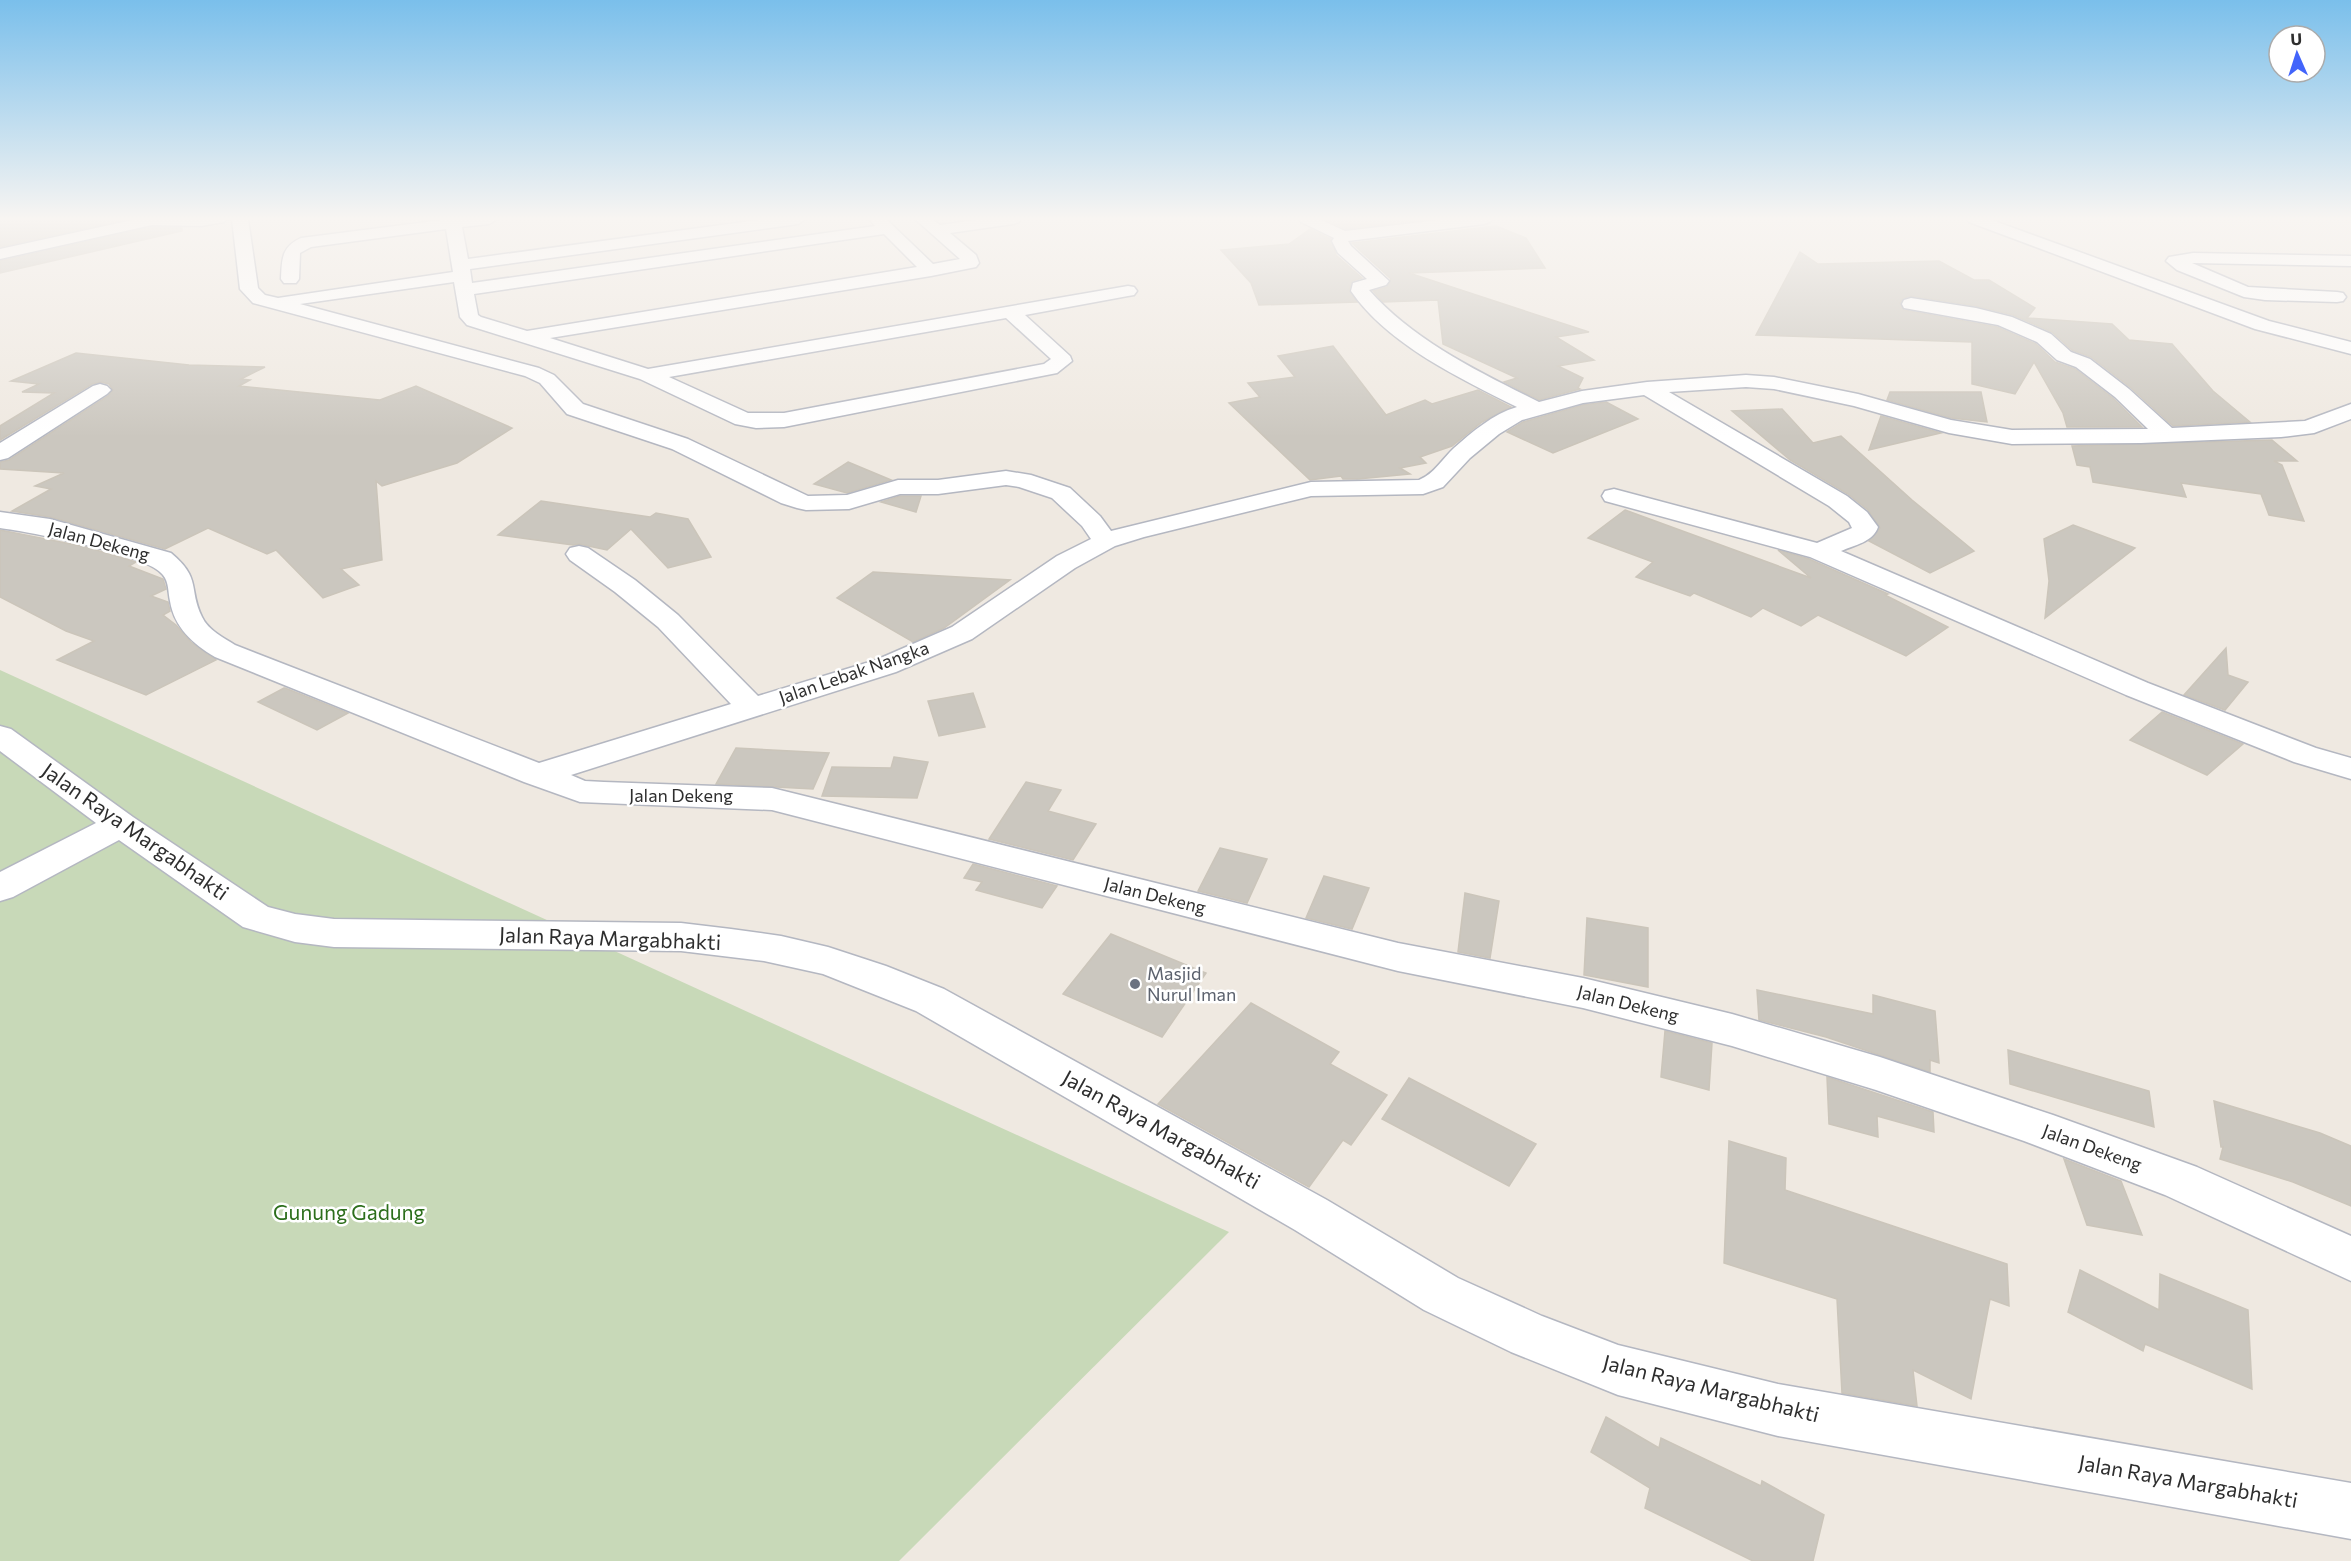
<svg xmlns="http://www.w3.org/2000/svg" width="2351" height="1561" font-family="Commissioner,sans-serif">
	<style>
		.cemetery { fill: #c8d9b8 }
		.building { fill: #cbc7bf; stroke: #cbc5ba; stroke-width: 1.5 }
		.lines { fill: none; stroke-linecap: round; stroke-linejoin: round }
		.minor-casing { stroke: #b4b7c1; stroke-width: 3 }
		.minor { fill: #fff; fill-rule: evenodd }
		.worship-dot { fill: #6b7280; stroke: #fff; stroke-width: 2 }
		.labels { text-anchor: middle; stroke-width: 5; stroke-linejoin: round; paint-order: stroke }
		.street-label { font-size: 18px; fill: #2e2e2e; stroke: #fff }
		.worship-label { font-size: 18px; fill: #5b616d; stroke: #fff; text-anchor: start }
		.near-street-label { font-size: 21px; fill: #2e2e2e; stroke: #fff }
		.near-park-label { font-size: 21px; fill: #2c6e1b; stroke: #fff }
	</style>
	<rect width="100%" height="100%" fill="#efe9e1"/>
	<path class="cemetery" d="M0,670L1229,1232L899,1561H0Z"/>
	<g class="building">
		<path d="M0,219H129L0,247Z"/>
		<path d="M1324,219H1432L1345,229Z"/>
		<path d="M1496,226L1526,238L1545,268L1409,273L1589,332L1556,337L1594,360L1558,366L1583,378L1578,388L1580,389L1539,400L1504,382L1517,378L1443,344L1438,300L1383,302L1373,291L1387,287L1391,279L1352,243Z"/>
		<path d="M152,227L182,228V231L0,273V261Z"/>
		<path d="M1310,229L1331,239L1336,255L1362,278L1352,281L1349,290L1357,302L1259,305L1251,283L1221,250L1289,244Z"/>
		<path d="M1800,252L1818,264L1939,261L1974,280H1989L2035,308L2027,318L2112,324L2129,340L2172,344L2213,391L2250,422L2173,426L2130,387L2091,357L2072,350L2052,332L2013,315L1976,306L1911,296L1903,298L1900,303L1904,310L1997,327L2036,344L2055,362L2075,369L2114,399L2142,427H2067L2063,413L2034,362L2015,394L1972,384V342L1756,335Z"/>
		<path d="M1333,346L1386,415L1425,400L1432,404L1478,390L1511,407L1482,422L1452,446L1420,457L1426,463L1400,468L1410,474L1358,479H1343L1341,476L1310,480L1229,403L1260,397L1248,383L1295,377L1278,356Z"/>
		<path d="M76,353L189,365L265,367L241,379L250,380L239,386L380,400L416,386L512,428L457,463L382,486L376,481L382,560L341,569L359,585L323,598L276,550L267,554L208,528L165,549L50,517L12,511L51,489L35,486L64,473L0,469V462L9,460L108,396L113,390L109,384L101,382L92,384L0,440V426L54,393L22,392L39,384L11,381Z"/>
		<path d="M1890,392H1981L1987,422L1951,418L1887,400Z"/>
		<path d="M1606,402L1638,419L1553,453L1507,432L1523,422L1583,405Z"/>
		<path d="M1782,409L1813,443L1841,436L1912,500L1974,551L1930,573L1869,541L1880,528L1868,510L1848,494L1790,460L1732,411Z"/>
		<path d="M1881,416L1941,433L1869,450Z"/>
		<path d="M2272,440L2297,461H2274L2282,465L2304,521L2269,515L2261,494L2181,483L2186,497L2093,482L2090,467L2077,465L2072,446Z"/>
		<path d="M848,462L891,480L847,493L814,484Z"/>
		<path d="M900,496H921L916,512L881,502Z"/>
		<path d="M541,501L650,517L656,513L688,519L711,557L668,568L631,529L607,550L579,544L573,545L498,535Z"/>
		<path d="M1625,510L1811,578L1778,550L1809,559L1888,594L1885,595L1948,627L1906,656L1818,615L1801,626L1763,608L1751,617L1694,593L1690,596L1636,577L1653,562L1588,538Z"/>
		<path d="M2073,525L2135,548L2045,618L2049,581L2044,539Z"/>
		<path d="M0,530L86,547L136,562L129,566L163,579L166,589L151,596L168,602L170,611L163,615L176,625L191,642L216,660L146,695L57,660L94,641L66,631L0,597Z"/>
		<path d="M873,572L1010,580L944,628L913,642L837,598Z"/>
		<path d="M2226,648L2228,675L2248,682L2225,710L2184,695Z"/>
		<path d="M284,688H285L348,713L317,730L258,702Z"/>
		<path d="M973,693L985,727L939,736L928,701Z"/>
		<path d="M2162,712L2243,744L2207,775L2130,740Z"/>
		<path d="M736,748L829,753L813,789L716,784Z"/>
		<path d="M894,757L928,762L917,798L822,796L832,767L891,768Z"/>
		<path d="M1026,782L1061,790L1048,811L1096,824L1073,860L989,839Z"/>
		<path d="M1220,848L1267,859L1247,903L1198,891Z"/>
		<path d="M973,864L1057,886L1042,908L976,890L982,882L964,878Z"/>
		<path d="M1324,876L1369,888L1352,929L1306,918Z"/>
		<path d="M1465,893L1499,901L1490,958L1458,952Z"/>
		<path d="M1587,918L1648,928V987L1584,975Z"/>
		<path d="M1111,934L1206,973L1162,1037L1063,994Z"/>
		<path d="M1757,990L1873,1014V995L1935,1011L1939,1063L1930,1060V1072L1826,1037L1759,1020Z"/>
		<path d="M1251,1003L1339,1052L1330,1064L1387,1095L1351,1145L1343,1140L1309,1187L1158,1104Z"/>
		<path d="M1665,1031L1712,1043L1709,1090L1661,1077Z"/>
		<path d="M2008,1050L2149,1091L2154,1127L2010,1084Z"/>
		<path d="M1827,1077L1933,1112L1934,1132L1877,1116L1878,1137L1829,1124Z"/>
		<path d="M1409,1078L1536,1144L1509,1186L1382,1119Z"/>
		<path d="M2214,1101L2320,1133L2351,1146V1206L2293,1182L2220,1159L2223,1147H2221Z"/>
		<path d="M1729,1141L1786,1158L1785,1190L2007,1264L2009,1306L1990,1299L1971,1399L1913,1370L1917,1406L1842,1393L1837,1299L1724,1263Z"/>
		<path d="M2064,1159L2121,1181L2142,1235L2087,1225Z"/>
		<path d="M2080,1270L2159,1310L2160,1274L2248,1310L2252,1389L2145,1344L2143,1351L2068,1312Z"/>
		<path d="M1606,1417L1659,1448L1661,1438L1761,1486L1762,1481L1824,1515L1813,1561H1753L1645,1508L1650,1488L1591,1452Z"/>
	</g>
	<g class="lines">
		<defs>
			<g id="minor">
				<path d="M137,219H226L224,222L201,226L152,225L0,259V249Z"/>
				<path d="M232,219H248L258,288L265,295L278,298L453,272L446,229L311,247L300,253L299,279L296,283H284L281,279C282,260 281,247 301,238L450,219H497L489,224L462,227L468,259L766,219H806L798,224L470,269L472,283L875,226L869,219H886L933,264L960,259L915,219H932L940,225L983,219H1021L1019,222L1013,224L950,233L976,255L979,263L976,267L931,276L550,338L648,369L1128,286L1134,287L1137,291L1134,295L1128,296L1025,315L1070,356L1072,361L1057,373L784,427L756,428L735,424L640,379L467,325L460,317L454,282L300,304L539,368L554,375L583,404L688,439L808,496L847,495L898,480H938L1006,471L1031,475L1070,488L1100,516L1111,531L1311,482L1419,480C1434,474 1443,458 1454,448C1472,432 1493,414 1517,407C1461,379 1387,344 1351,291L1353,283L1367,279L1338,253L1332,241L1334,238L1301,222L1299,219H1319L1345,231L1448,219H1492L1490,222L1484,224L1348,241L1351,246L1389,281L1386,285L1369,290C1414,341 1479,372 1539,402L1582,391L1647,382L1746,375L1774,377L1858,394L1951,420L2012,430L2148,429L2115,397L2076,367L2057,360L2037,342L1998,325L1904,308L1902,304L1904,300L1911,298L1976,308L2012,317L2051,334L2071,352L2090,359L2129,389L2172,428L2305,421L2351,404V419L2314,433L2281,437L2141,443L2012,444L1949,433L1854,406L1774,389L1746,387L1669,392L1847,496L1867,512L1878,527C1873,542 1855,545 1841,551L2148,683L2316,748L2351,758V779L2294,762L2126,695L1810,557L1605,501L1602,496L1605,491L1614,489L1817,543L1852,528L1849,522L1829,506L1644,395L1583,403L1522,420L1499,434L1470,458L1443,487L1423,494L1311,496L1144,537L1115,546L1075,568L972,639L896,672L571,775L585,781L604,782L772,788L1398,943L1583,978L1732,1014L1880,1057L2053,1115L2197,1167L2351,1236V1281L2165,1195L2024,1141L1876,1090L1732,1046L1583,1008L1398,971L772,810L580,802L524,782L215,657C193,644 174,627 170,601C168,592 169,582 163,575C148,554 29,532 0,528V512L50,519L171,553C202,579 188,588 202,617C208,630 224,638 235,645L539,763L731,704L658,627L615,592L570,560L566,554L570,548L579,546L588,548L635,580L678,615L758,696L876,660L952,627L1057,556L1091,539L1082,526L1052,498L1019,487L1006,485L938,494H900L849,509L806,510L797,508L781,503L672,449L567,414L540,383L525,376L253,303L240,289ZM884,234L917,267L527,331L481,317L478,315L474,294ZM1006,318L1051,359L1044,364L784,413H748L669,377Z"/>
				<path d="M1967,219H1989L2269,321L2351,342V354L2255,329L1969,222Z"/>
				<path d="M2193,253L2351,256V266L2192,263L2248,287L2337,292L2343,293L2346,297L2343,301L2337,302L2265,300L2244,297L2177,270L2166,261L2169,257Z"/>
				<path d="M100,384L107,386L111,390L107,394L8,458L0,460V443L93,386Z"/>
				<path d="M0,726L11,729L133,817L268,907L295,914L334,919L681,923L731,929L781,936L828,947L886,966L944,989L1327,1200L1458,1278L1542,1316L1618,1345L1778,1384L2351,1483V1539L1778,1436L1618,1395L1511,1352L1424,1310L1295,1230L916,1011L823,974L764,961L681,951L334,947L295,942L243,927L119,840L13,897L0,901V872L96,823L0,751Z"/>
			</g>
		</defs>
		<use href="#minor" class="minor-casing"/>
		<use href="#minor" class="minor"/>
	</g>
	<linearGradient id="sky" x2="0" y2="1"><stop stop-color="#7abfeb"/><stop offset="0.5" stop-color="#f8f5f2"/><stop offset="1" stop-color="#f8f5f2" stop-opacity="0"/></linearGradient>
	<rect width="2351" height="437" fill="url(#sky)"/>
	<circle class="worship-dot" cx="1135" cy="984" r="6"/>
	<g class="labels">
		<g class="street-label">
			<text transform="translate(99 542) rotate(15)" y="6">Jalan Dekeng</text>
			<text transform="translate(854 673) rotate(-19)" y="6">Jalan Lebak Nangka</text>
			<text x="681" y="802">Jalan Dekeng</text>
			<text transform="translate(1155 896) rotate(14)" y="6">Jalan Dekeng</text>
			<text transform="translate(1628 1004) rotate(14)" y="6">Jalan Dekeng</text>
			<text transform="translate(2092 1148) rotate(20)" y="6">Jalan Dekeng</text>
		</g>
		<g class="worship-label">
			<text x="1147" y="980">Masjid<tspan x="1147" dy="21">Nurul Iman</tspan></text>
		</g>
		<g class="near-street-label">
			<text transform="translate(135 832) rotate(35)" y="7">Jalan Raya Margabhakti</text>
			<text transform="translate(610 939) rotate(2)" y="7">Jalan Raya Margabhakti</text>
			<text transform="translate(1161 1130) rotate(29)" y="7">Jalan Raya Margabhakti</text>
			<text transform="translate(1711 1389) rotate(14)" y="7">Jalan Raya Margabhakti</text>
			<text transform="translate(2188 1482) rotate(10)" y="7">Jalan Raya Margabhakti</text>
		</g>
		<g class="near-park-label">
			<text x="349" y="1220">Gunung Gadung</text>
		</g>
	</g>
	<g transform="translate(2297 54) rotate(357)"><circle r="28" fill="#ffffff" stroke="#ababab" stroke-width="1.5"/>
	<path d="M0-4.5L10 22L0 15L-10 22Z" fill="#4264fb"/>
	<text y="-9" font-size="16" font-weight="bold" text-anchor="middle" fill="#2e2e2e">U</text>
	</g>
</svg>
